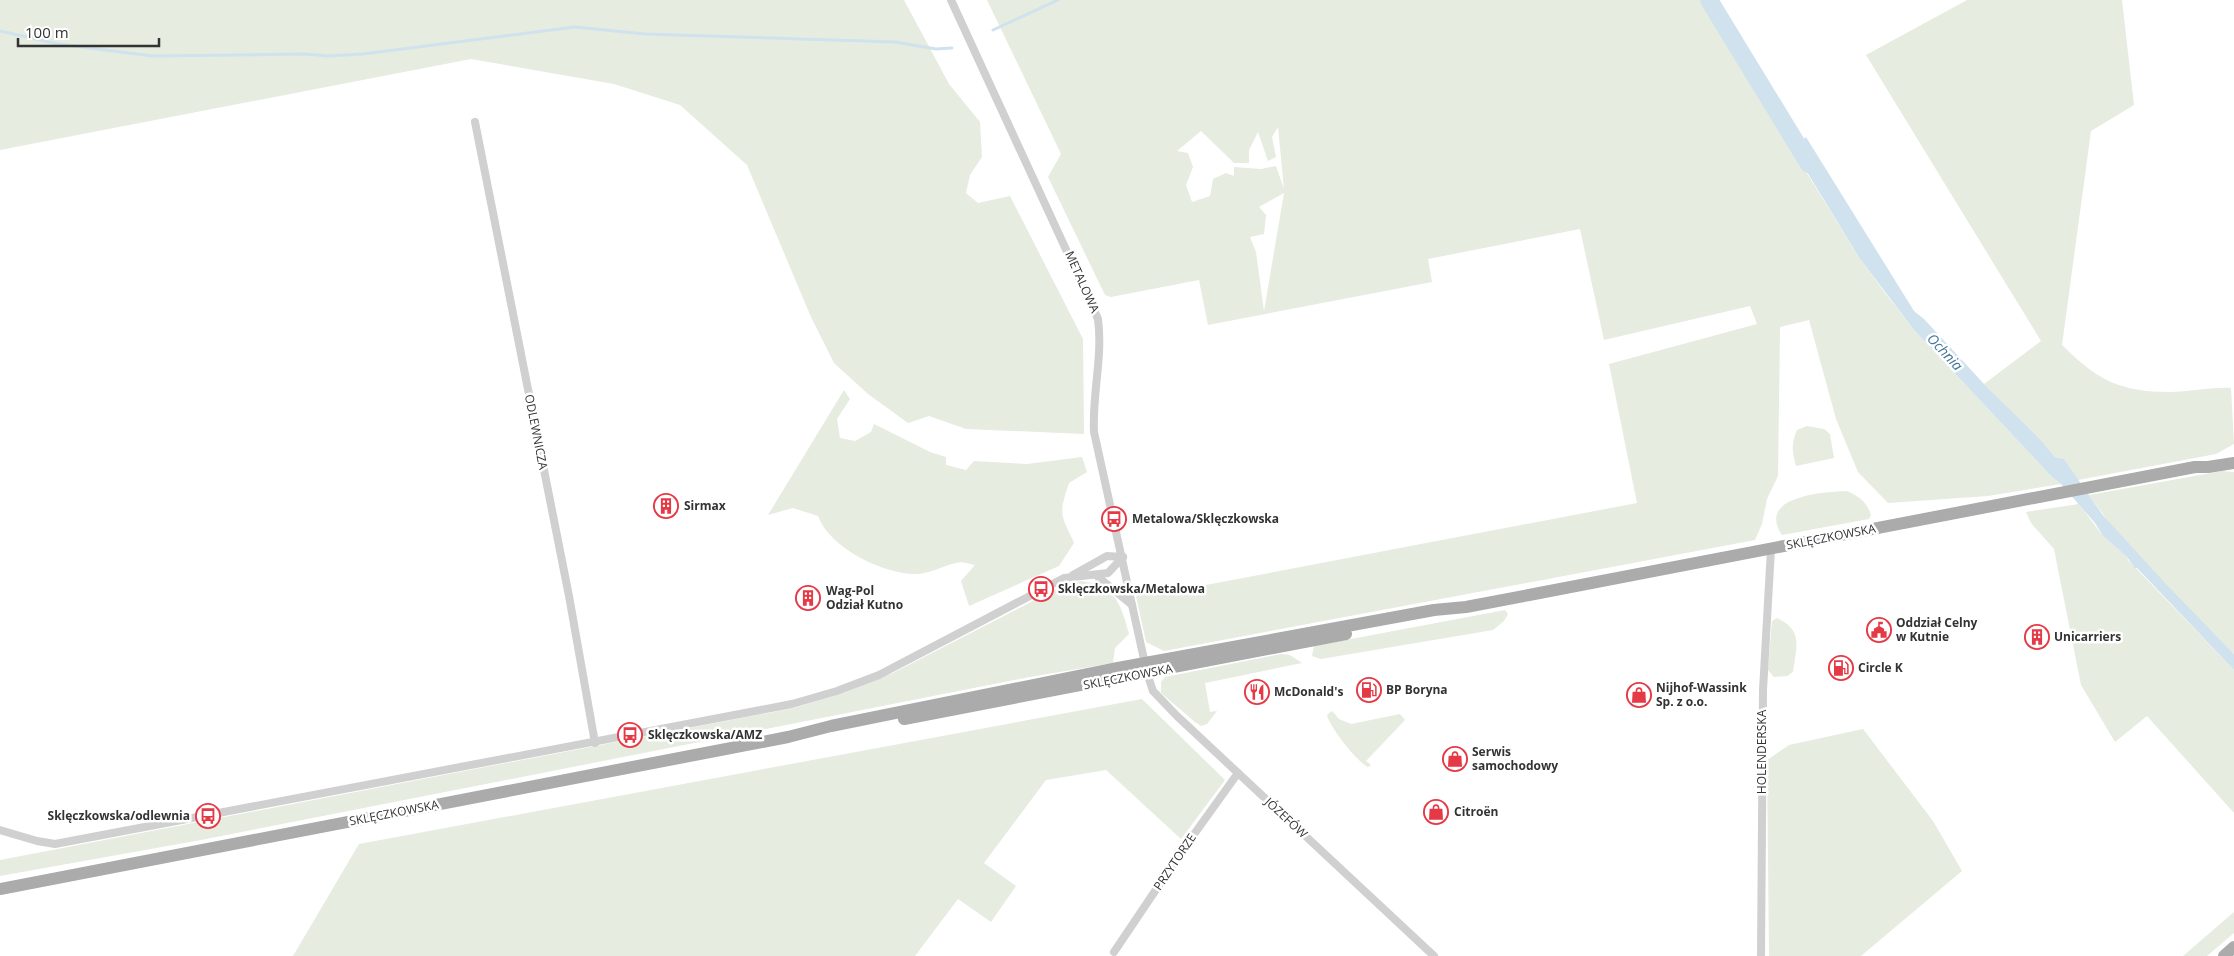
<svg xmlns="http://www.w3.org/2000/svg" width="2234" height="956" font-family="'Open Sans',sans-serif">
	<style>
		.green { fill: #e6ecdf; fill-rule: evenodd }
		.water { fill: #cfe2ee }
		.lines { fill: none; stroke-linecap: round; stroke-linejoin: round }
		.stream { stroke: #cfe2ee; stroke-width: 3 }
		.river { stroke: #cfe2ee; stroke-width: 18 }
		.street { stroke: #d0d0d0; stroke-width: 8 }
		.primary { stroke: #ababab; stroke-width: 12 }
		.labels { text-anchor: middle; stroke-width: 5; stroke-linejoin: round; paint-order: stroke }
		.street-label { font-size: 12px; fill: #333; stroke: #fff }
		.poi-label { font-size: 12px; font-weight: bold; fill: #333; stroke: #fff; text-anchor: start }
		.water-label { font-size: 14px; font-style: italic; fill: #3f7597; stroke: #fff }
	</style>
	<rect width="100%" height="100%" fill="#fff"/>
	<g class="green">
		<path d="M0,0H904L949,84L980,122L982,157L970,175L966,193L978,203L1010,196L1083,339L1084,434L966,429L929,416L908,423L868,394L834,363L811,317L747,165L680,105L614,84L471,59L0,150Z"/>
		<path d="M987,0H1703L1726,34L1747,76L1860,259L1885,293L1914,330L2052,477L2061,484L1988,496L1888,503L1858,472L1836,419L1809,320L1780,327L1778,476L1767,499L1762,524L1755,540L1164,651L1146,642L1136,596L1160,590L1169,592L1637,503L1609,364L1757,324L1750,306L1604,340L1580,229L1428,259L1432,282L1208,325L1199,280L1111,297L1105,295L1048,177L1061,154ZM1278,127L1284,189L1276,166L1261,169L1234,167V176L1226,173L1213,179L1210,196L1192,202L1186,185L1193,167L1188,153L1177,151L1201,131L1234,163H1249V150L1258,132L1268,161L1276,157L1272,137ZM1284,193L1264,311L1256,252L1250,237L1264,234L1266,215L1259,207Z"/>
		<path d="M1967,0H2122L2134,105L2091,131L2062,345C2097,380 2120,392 2170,392C2190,392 2210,387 2231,388L2234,444L2216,454L2078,480L2064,459L2055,457L2039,438L1984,384L2041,341L1866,55Z"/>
		<path d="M844,390L850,399L837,419L840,438L855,441L871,432L874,424L930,452L946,457V465L966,470L974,461L1027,464L1082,457L1087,472L1069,483C1058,516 1061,514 1074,543L1059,566L969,606L961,581L975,565C969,564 961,561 956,563C942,566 930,574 915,574C882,574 829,547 818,516L793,508L768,515Z"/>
		<path d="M1807,426L1824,429L1830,434L1834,458L1796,466C1792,452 1791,444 1797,430Z"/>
		<path d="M2222,471L2234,472V654C2185,603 2130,554 2089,495Z"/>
		<path d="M1847,491C1860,497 1866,501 1871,515L1869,519L1782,535C1756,496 1824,492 1847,491Z"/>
		<path d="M2079,504L2103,536L2127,557L2128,560L2234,670V813L2147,716L2115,742L2081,685L2054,549L2031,523L2026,512Z"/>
		<path d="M1081,581C1115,585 1121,604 1129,634L1115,648L1113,663L1030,677L201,840L0,876V860L794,708L844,693L893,673L1060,587Z"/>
		<path d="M1505,610L1508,614L1504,621L1493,630L1321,659L1312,656L1314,646Z"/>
		<path d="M1777,618C1804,630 1796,648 1793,672L1787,676L1774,677L1768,670L1772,621Z"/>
		<path d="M1281,654L1290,655L1302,663L1205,683L1210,712L1217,711L1207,724L1201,726L1195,722L1161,693V682L1165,677Z"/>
		<path d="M1142,699L1225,780L1181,839L1106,770L1046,780L984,863L1016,886L991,922L958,899L915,956H293L359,844Z"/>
		<path d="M1332,711L1339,719L1351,724L1400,714L1405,720L1366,761L1371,765L1368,767C1357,762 1329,726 1327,715Z"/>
		<path d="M1863,729L1933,821L1962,871L1861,956H1769L1767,760L1789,745Z"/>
		<path d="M2234,912V933L2207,956H2183Z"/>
	</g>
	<path class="water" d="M1806,137L1914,311L1924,319L1984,384L2039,438L2055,457L2064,459L2102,514L2164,582L2234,654V670L2137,568H2135L2127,557L2103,536L2095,523L2061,484L2052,477L1914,330L1860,259L1793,149Z"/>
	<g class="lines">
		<g class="stream">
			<path d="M993,30L1058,0"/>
			<path d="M0,31L58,44L153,56L305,54L328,56L363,54L575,27L645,34L895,42L936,49L952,48"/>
		</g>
		<path class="river" d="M1709,0L1809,164"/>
		<g class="street">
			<path d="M951,0L1098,319C1103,357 1092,394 1094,432L1147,673L1153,691L1177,716L1434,956"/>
			<path d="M475,122L569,596L595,743"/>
			<path d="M1073,575L1107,556L1123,557"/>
			<path d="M1097,576L1132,605"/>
			<path d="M0,830L37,841L55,844L792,704L837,691L879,675L1064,578L1108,573L1123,557"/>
			<path d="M1114,952L1182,851L1238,773"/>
			<path d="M1761,956L1763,690L1771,549"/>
		</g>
		<g class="primary">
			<path d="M904,719L1346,634"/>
			<path d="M0,889L788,737L831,726L1118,668L1434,610L1466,607L1529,595L2195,467H2208L2234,463"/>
			<path d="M2224,956L2234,947"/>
		</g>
	</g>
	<defs>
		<symbol id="building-ring" viewBox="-11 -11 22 22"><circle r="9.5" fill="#fff" stroke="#e63946" stroke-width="1.5"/><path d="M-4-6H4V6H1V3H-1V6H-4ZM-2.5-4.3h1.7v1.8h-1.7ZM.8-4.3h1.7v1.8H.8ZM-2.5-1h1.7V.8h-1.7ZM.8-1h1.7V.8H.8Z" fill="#e63946"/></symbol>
		<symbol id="bus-ring" viewBox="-11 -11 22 22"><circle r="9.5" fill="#fff" stroke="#e63946" stroke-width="1.5"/><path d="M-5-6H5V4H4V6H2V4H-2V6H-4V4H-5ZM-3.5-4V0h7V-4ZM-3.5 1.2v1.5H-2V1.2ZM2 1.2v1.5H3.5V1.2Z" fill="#e63946"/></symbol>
		<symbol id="civic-ring" viewBox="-11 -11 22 22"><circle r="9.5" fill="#fff" stroke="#e63946" stroke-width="1.5"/><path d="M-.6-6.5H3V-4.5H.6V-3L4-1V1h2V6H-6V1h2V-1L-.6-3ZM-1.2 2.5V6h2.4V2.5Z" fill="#e63946"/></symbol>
		<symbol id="fuel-ring" viewBox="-11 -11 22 22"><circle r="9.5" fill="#fff" stroke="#e63946" stroke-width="1.5"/><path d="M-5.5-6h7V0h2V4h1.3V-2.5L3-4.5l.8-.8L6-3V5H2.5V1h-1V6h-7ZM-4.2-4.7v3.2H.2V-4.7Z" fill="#e63946"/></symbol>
		<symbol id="restaurant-ring" viewBox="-11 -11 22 22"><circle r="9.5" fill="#fff" stroke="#e63946" stroke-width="1.5"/><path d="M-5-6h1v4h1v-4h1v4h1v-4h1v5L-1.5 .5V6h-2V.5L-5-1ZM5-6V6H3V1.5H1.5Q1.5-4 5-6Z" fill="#e63946"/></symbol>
		<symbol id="shop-ring" viewBox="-11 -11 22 22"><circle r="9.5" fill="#fff" stroke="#e63946" stroke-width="1.5"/><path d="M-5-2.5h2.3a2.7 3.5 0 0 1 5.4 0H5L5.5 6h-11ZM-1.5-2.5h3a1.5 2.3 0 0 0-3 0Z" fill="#e63946"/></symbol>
	</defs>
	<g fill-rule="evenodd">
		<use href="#building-ring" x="652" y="492" width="28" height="28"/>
		<use href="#bus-ring" x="1100" y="505" width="28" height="28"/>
		<use href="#bus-ring" x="1027" y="575" width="28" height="28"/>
		<use href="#building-ring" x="794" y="584" width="28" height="28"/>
		<use href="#civic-ring" x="1865" y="616" width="28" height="28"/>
		<use href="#building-ring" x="2023" y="623" width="28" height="28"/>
		<use href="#fuel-ring" x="1827" y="654" width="28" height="28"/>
		<use href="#fuel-ring" x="1355" y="676" width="28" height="28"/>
		<use href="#restaurant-ring" x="1243" y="678" width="28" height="28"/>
		<use href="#shop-ring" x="1625" y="681" width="28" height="28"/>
		<use href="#bus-ring" x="616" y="721" width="28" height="28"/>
		<use href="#shop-ring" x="1441" y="745" width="28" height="28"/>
		<use href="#shop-ring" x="1422" y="798" width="28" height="28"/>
		<use href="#bus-ring" x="194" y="802" width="28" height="28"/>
	</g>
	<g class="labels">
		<g class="street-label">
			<text transform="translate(1082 282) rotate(66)" y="4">METALOWA</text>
			<text transform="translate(536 432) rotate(79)" y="4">ODLEWNICZA</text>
			<text transform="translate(1831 537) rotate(-11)" y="4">SKLĘCZKOWSKA</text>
			<text transform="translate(1128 677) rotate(-11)" y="4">SKLĘCZKOWSKA</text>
			<text transform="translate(1762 752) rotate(-90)" y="4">HOLENDERSKA</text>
			<text transform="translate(394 813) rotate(-11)" y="4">SKLĘCZKOWSKA</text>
			<text transform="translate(1286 818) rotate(43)" y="4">JÓZEFÓW</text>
			<text transform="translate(1175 862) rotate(-56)" y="4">PRZYTORZE</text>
		</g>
		<g class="poi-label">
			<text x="684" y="510">Sirmax</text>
			<text x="1132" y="523">Metalowa/Sklęczkowska</text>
			<text x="1058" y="593">Sklęczkowska/Metalowa</text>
			<text x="826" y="595">Wag-Pol<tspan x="826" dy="14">Odział Kutno</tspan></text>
			<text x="1896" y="627">Oddział Celny<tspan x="1896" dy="14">w Kutnie</tspan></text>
			<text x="2054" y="641">Unicarriers</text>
			<text x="1858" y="672">Circle K</text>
			<text x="1656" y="692">Nijhof-Wassink<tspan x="1656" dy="14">Sp. z o.o.</tspan></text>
			<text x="1386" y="694">BP Boryna</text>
			<text x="1274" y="696">McDonald's</text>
			<text x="648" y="739">Sklęczkowska/AMZ</text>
			<text x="1472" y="756">Serwis<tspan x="1472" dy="14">samochodowy</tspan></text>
			<text x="1454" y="816">Citroën</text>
			<text x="190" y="820" text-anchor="end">Sklęczkowska/odlewnia</text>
		</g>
		<g class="water-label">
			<text transform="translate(1945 352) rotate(47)" y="5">Ochnia</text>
		</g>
	</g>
	<path d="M18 38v8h141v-8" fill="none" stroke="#333333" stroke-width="2.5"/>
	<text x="25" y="38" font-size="15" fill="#333333" stroke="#ffffff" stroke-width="4" paint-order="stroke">100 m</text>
</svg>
